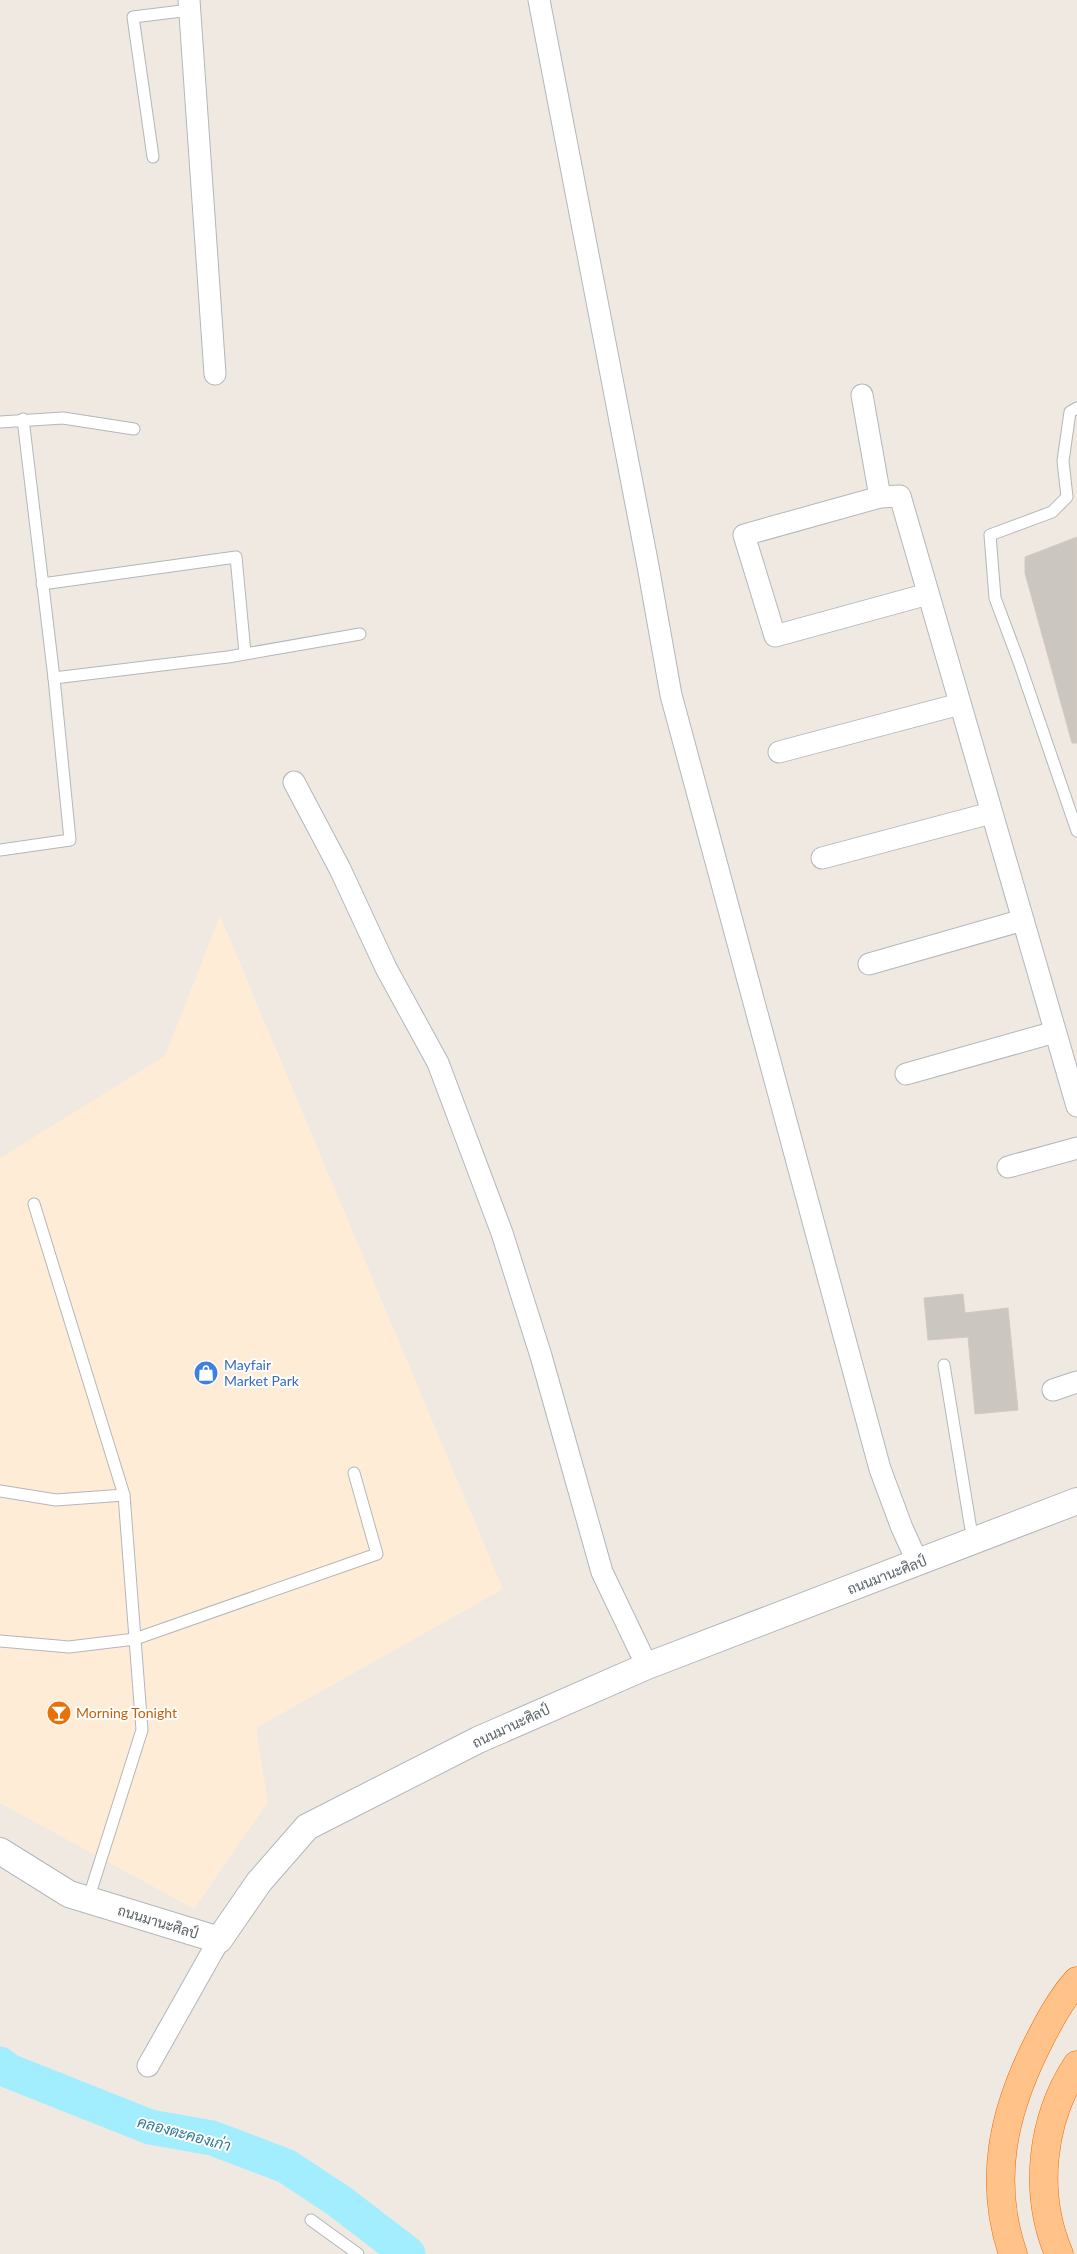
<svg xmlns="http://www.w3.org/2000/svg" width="1077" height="2254" font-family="Lato,Sarabun,sans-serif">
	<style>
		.commercial { fill: #ffecd7 }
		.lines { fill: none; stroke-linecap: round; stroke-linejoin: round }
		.river { stroke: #a2eeff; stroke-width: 35 }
		.building { fill: #ccc6c1; stroke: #d4c9c0 }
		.service-casing { stroke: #b3b7bb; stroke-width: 13 }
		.minor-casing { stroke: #b3b7bb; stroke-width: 23 }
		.tertiary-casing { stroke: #b3b7bb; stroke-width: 28 }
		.motorway-casing { stroke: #f16900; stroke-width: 29 }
		.service { stroke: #fff; stroke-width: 11 }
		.minor { stroke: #fff; stroke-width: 21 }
		.tertiary { stroke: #fff; stroke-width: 26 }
		.motorway { stroke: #ffc389; stroke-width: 28 }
		.labels { text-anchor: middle; stroke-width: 4; stroke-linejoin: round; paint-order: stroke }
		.shop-label { font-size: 14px; fill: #366cbe; stroke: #fff; text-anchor: start }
		.street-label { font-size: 14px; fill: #5a6164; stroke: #fff }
		.food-label { font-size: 14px; fill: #c56008; stroke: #fff; text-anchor: start }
		.water-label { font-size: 15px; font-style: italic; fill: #2e7993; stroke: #fff }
	</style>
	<rect width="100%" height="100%" fill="#efe9e2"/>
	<path class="commercial" d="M220,916L503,1589L256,1728L268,1802L194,1909L0,1803V1158L165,1056Z"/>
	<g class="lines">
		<path class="river" d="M0,2064L9,2071L150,2127L212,2138L286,2166L339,2201L408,2254"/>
	</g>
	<g class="building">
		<path d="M1077,537V743H1072L1025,573V557Z"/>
		<path d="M963,1294L965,1313L1008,1308L1018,1410L975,1414L968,1337L928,1340L924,1298Z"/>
	</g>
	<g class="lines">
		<defs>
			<g id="service">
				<path d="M153,157L133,17L190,10"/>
				<path d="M1077,408L1070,412L1063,461L1067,497L1052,512L990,535L995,598L1019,662L1077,831"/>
				<path d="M0,422L63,418L134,429"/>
				<path d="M42,584L236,557L245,653"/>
				<path d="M54,678L228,657L360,634"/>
				<path d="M0,850L70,840L54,678L23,419"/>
				<path d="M34,1204L124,1495L142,1730L88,1900"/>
				<path d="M944,1365L973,1542"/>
				<path d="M0,1491L56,1500L124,1495"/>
				<path d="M0,1641L69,1647L135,1639L377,1554L354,1473"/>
				<path d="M311,2220L358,2254"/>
			</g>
			<g id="minor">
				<path d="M189,0L215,374"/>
				<path d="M539,0L648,566L671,695L880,1469L902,1528L918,1563"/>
				<path d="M862,395L880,497L900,496L1077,1106"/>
				<path d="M880,497L744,535L775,636L928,594"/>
				<path d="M779,752L960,704"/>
				<path d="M294,782L340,869L386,968L438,1063L502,1233L541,1356L602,1572L647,1666"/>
				<path d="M822,858L991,813"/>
				<path d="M869,964L1023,920"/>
				<path d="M906,1074L1055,1032"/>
				<path d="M1008,1167L1077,1148"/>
				<path d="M1053,1390L1077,1382"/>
				<path d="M148,2066L219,1940"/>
			</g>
			<path id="tertiary" d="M0,1851L69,1894L219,1940L259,1882L307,1827L478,1740L647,1666L1077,1501"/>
			<g id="motorway">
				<path d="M1013,2254C988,2181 1003,2113 1037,2045C1048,2023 1060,2000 1077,1981"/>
				<path d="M1059,2254C1033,2193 1041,2120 1077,2065"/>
			</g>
		</defs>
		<use href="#service" class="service-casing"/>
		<use href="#minor" class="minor-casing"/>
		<use href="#tertiary" class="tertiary-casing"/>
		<use href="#motorway" class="motorway-casing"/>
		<use href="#service" class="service"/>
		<use href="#minor" class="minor"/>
		<use href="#tertiary" class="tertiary"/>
		<use href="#motorway" class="motorway"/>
	</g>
	<defs>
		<symbol id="shop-disc" viewBox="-11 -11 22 22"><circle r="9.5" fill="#3f7fe0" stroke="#fff"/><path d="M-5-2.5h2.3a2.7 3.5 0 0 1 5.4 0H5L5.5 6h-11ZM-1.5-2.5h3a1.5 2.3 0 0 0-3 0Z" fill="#fff"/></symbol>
		<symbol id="bar-disc" viewBox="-11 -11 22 22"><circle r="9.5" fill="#e8710a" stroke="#fff"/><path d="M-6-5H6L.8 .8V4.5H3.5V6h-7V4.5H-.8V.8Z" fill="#fff"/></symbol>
	</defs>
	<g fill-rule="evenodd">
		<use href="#shop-disc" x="192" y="1359" width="28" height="28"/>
		<use href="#bar-disc" x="45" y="1699" width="28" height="28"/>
	</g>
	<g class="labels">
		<g class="shop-label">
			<text x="224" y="1370">Mayfair<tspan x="224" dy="16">Market Park</tspan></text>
		</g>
		<g class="street-label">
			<text transform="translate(887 1575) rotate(-21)" y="5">ถนนมานะศิลป์</text>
			<text transform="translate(511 1726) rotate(-25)" y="5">ถนนมานะศิลป์</text>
			<text transform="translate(158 1922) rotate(17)" y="5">ถนนมานะศิลป์</text>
		</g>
		<g class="food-label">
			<text x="76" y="1718">Morning Tonight</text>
		</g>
		<g class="water-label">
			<text transform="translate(184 2134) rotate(15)" y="5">คลองตะคองเก่า</text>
		</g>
	</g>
</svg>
